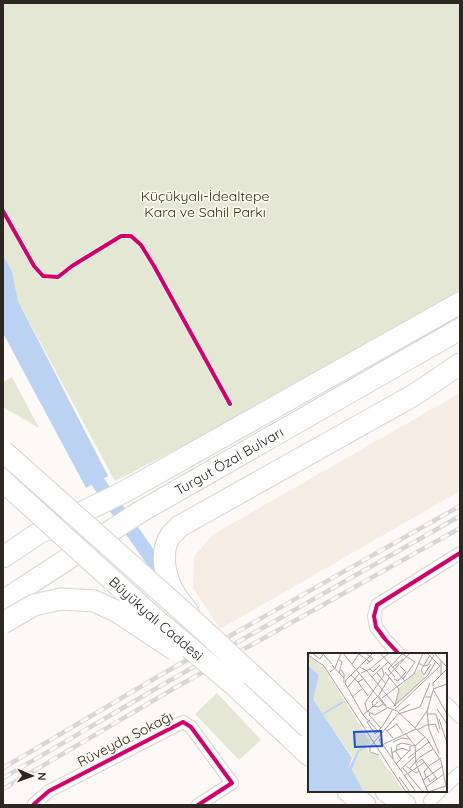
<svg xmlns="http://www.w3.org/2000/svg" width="463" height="808" font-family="Quicksand,sans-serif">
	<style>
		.built { fill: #f5ede4 }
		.green { fill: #e3e7d3 }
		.water { fill: #bbd2f2 }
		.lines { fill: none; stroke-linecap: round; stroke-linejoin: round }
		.canal { stroke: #bbd2f2; stroke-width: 14 }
		.street-casing { stroke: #d9d5d1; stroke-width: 14 }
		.highway-casing { stroke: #d9d5d1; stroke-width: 23 }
		.street { stroke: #fffefe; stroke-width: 12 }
		.highway { stroke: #fffefe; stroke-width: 21 }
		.rail-casing { stroke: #d7d7d6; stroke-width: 4.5 }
		.rail { stroke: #fff9f3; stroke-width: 3; stroke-dasharray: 9; stroke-linecap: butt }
		.highway-bridge-casing { stroke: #d9d5d1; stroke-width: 23; stroke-linecap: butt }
		.highway-bridge { stroke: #fffefe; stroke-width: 21 }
		.cycleway-casing { stroke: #fff9f3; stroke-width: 6 }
		.cycleway { stroke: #d6006c; stroke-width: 4 }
		.labels { text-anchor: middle; stroke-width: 3.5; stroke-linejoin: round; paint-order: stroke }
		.park-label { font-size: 14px; fill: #2c350a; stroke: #fff9f3 }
		.street-label { font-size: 14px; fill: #2d2722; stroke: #fff9f3 }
		.inset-river { fill: none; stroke: #bbd2f2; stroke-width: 2 }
		.inset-road { fill: none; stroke: #a9a5a1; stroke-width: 1 }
		.view { fill: #1d4ed8; fill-opacity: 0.15; stroke: #1d4ed8; stroke-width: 2 }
		.inset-edge { fill: none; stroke: #2d2722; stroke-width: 2 }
	</style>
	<rect width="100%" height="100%" fill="#fcf9f6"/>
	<path class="built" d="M460,393V491L220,629L193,588L194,557L212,535Z"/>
	<g class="green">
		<path d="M3,3H460V293L231,421L115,481L18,301L12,271L3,255Z"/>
		<path d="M12,377L39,428L3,407V382Z"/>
		<path d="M217,693L261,740L239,760L195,714Z"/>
	</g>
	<path class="water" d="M3,255L12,271L18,301L108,476L86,488L3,333Z"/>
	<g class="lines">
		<path class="canal" d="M98,482L165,578"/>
		<defs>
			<g id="street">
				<path d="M399,654L385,639L376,627L374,616L377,605L460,553"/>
				<path d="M446,703L460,717"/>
				<path d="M446,786L460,773"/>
				<path d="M430,801L440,791"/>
				<path d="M34,805V804L49,791L183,722L191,727L232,783L198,805"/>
			</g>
			<g id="highway">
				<path d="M3,557L39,533L124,492L460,303"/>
				<path id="s1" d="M3,601L140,512L460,329"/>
				<path d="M188,612C184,606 178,600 175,594C165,578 159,552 171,535C174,532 177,529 180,526L414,395L460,364"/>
				<path d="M234,685L309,755"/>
				<path d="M348,791L365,805"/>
				<path d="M386,791L405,805"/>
			</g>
		</defs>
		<use href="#street" class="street-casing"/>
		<use href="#highway" class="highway-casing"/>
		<use href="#street" class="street"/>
		<use href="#highway" class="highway"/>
		<defs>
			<g id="rail">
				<path d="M3,768L164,673L460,506"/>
				<path d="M3,778L169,681L460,516"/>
				<path d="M3,789L173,689L460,528"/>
			</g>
		</defs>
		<use href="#rail" class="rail-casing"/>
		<use href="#rail" class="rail"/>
		<defs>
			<g id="highway-bridge">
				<path d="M3,451L198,625L309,728"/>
				<path id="s2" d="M3,481L154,618L234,685"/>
				<path d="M3,623L34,605L61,599L94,601L116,611L175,650"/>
			</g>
		</defs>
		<use href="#highway-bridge" class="highway-bridge-casing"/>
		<use href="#highway-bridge" class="highway-bridge"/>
		<defs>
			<g id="cycleway">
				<path d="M3,211L34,266L43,276L58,277L72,266L121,236H131L141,245L154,266L230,404"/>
				<path d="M399,654L385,639L376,627L374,616L377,605L460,553"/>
				<path d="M34,805V804L49,791L183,722L191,727L232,783L198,805"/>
			</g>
		</defs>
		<use href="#cycleway" class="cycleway-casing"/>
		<use href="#cycleway" class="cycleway"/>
	</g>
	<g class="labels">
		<g class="park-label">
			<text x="205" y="201">Küçükyalı-İdealtepe<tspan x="205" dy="16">Kara ve Sahil Parkı</tspan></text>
		</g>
		<g class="street-label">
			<text dy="5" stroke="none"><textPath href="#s1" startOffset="266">Turgut Özal Bulvarı</textPath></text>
			<text dy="5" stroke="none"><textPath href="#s2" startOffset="206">Büyükyalı Caddesi</textPath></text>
			<text transform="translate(125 739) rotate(-27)" y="5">Rüveyda Sokağı</text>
		</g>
	</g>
	<g transform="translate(308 653)">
		<rect width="139" height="139" fill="#fcf9f6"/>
		<path d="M2,4L17,16L63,90L50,97L45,105L5,46V41L11,22L0,11V5ZM111,16L117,25L88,52L90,36ZM58,94L61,100L70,102L96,139H56L44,118L51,99Z" fill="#e3e7d3"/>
		<path d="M0,12L11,22L5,46L44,105L40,116L50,97L63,91L51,99L44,117L56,139H0Z" fill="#bbd2f2"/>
		<path class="inset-river" d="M15,61L35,49M0,121L7,139"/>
		<path class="inset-road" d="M4,0L12,6L16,0M35,0L78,54L89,58L119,86L133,108L139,137M58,0L65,6L59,11M65,0L38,27L37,30L55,62L70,78M72,0L97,28M93,0L107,9L95,26M126,0L139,14M15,1L24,11M0,2L16,13L98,139M30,6L34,9L31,20M133,8V22M110,10L116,13L120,12L126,2M44,11L51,1L62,9M24,12L36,25M52,14L59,18L87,52M85,14L95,6M74,15L76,22L57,50L59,58L67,62L79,55M62,16L65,19L72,12M33,17L36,21V30M22,19L27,15L33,0M77,19L89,34M53,20L62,16L81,0M69,20L78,31M43,22L50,29L55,26M116,22L113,17L122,2M116,22L123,11M80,23L102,0M64,24L80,9M87,24L80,16L94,1M86,26L90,28L98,19L92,13M50,29L60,43M125,33V30L139,16M39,35L51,21M125,36L139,31M126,38L139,61M70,42L78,53M71,42L81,25M44,44L54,36M69,44L64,49L65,53L70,54L75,51M118,44H123L126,35M123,44L119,59L121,76L131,100M74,45L106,21L115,0M86,53L120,22L128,8M87,53L91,36L89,34M87,56L132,13L119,0M129,56L139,71M91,58L102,51M62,60L61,62L73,75M119,61H128L132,76M55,62L70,49M131,66L138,87M62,67L59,69L67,81L74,74M88,70L95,80M121,72L127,71L131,80M74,74L85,56M107,75L119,58M77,76L85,85M109,77L121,71M79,78L89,71M97,80L107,93L108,111L120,139M73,86L71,87L74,92L108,76M85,89L94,85L101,86M75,92L108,139M83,94L85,106M83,100L94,95L101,98M71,102L62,99V94L90,61L112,54L122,30M100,105L121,89M93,106L88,99L89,92L94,90L107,93L117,84M109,110L114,106L129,126M88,111L102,97V93M98,113L108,120L111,118M95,115L113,137M102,115L112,104L125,96M92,117L108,102M96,123L117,109M119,123L122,129L128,124M91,124L102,139M118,124L116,119L122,112L133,105M115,127L135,113M118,134L136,121M120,139L138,133"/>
		<path class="view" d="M73,78L74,93L47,94L46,79Z"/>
		<rect width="139" height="139" class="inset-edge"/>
	</g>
	<rect width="463" height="808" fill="none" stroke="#2d2722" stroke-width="8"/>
	<g transform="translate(32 776) rotate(92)" stroke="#fff9f3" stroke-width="3" paint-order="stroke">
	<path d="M0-3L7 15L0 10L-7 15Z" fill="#2d2722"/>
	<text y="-6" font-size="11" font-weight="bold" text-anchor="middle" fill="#2d2722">N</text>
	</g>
</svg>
